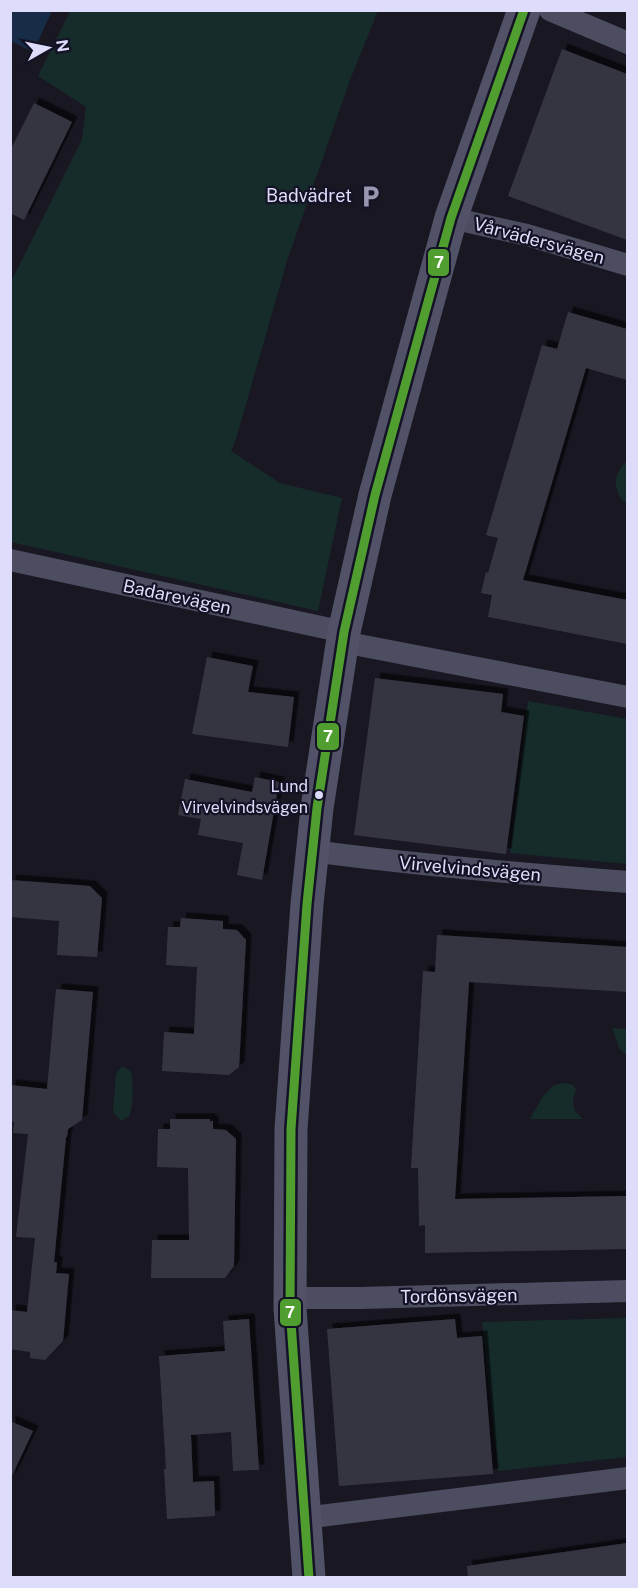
<svg xmlns="http://www.w3.org/2000/svg" width="638" height="1588" font-family="'Public Sans',sans-serif">
	<style>
		.green { fill: #162c2b }
		.water { fill: #172d47 }
		.building { fill: #363643; filter: url(#shadow) }
		.lines { fill: none; stroke-linecap: round; stroke-linejoin: round }
		.street { stroke: #4d4d61; stroke-width: 22 }
		.secondary { stroke: #515267; stroke-width: 33 }
		.bus-1-casing { stroke: #141326; stroke-width: 14 }
		.bus-1 { stroke: #509e2f; stroke-width: 9 }
		.bus-dot { fill: #dddcfb; stroke: #141326; stroke-width: 2 }
		.labels { text-anchor: middle; stroke-width: 4.5; stroke-linejoin: round; paint-order: stroke }
		.bus-label { font-size: 16px; fill: #dddcfb; stroke: #141326; text-anchor: end }
		.poi-label { font-size: 18px; fill: #dddcfb; stroke: #141326; text-anchor: end }
		.street-label { font-size: 18px; fill: #dddcfb; stroke: #141326 }
		.line-badge { stroke: #141326; stroke-width: 2 }
		.badge-label { font-size: 16px; text-anchor: middle; font-weight: bold; fill: #fff }
	</style>
	<defs>
		<filter id="shadow"><feDropShadow dx="5.5" dy="-5.5" stdDeviation="0" flood-color="#0009"/></filter>
	</defs>
	<rect width="100%" height="100%" fill="#181722"/>
	<g class="green">
		<path d="M70,11H378L350,80L287,261L236,439L231,451L280,483L342,498L318,611L11,542V282L82,139L86,107L38,76Z"/>
		<path d="M627,461V504C612,492 612,474 627,461Z"/>
		<path d="M528,701L627,719V864L510,853Z"/>
		<path d="M612,1028L627,1029V1056L619,1048Z"/>
		<path d="M122,1066L131,1071C133,1085 134,1103 129,1116L121,1121L113,1112L116,1074Z"/>
		<path d="M565,1083L573,1085L576,1090C571,1104 572,1109 583,1119H530L543,1096L554,1085Z"/>
		<path d="M627,1318V1457L498,1471L482,1322Z"/>
	</g>
	<path class="water" d="M11,10L52,11L33,52L11,41Z"/>
	<g class="building">
		<path d="M562,49L627,74V240L508,196Z"/>
		<path d="M34,103L72,122L24,220L10,213V151Z"/>
		<path d="M568,312L627,329V380L586,368L523,580L627,600V644L488,617L492,595L481,593L486,572L488,573L498,538L486,535L542,345L557,349Z"/>
		<path d="M207,657L253,666L248,692L294,697L288,747L192,734Z"/>
		<path d="M375,678L503,694L501,712L524,716L506,854L354,835Z"/>
		<path d="M255,777L279,782L262,880L237,875L243,843L198,835L201,819L178,815L185,779L252,792Z"/>
		<path d="M10,880L90,886L102,898L97,957L57,955L59,921L10,917Z"/>
		<path d="M181,918L223,921V929L237,930L246,940L239,1067L229,1075L162,1071L164,1032L194,1034L197,967L166,965L168,927H180Z"/>
		<path d="M437,935L627,947V992L469,982L455,1199L627,1196V1249L425,1253V1225L419,1226L418,1168H411L423,971L435,972Z"/>
		<path d="M56,989L93,992L82,1120L68,1129L67,1137H66L54,1262H57L56,1273L69,1274L63,1341L45,1360L30,1358V1352L10,1349V1310L27,1312L35,1238L16,1237L28,1134L13,1133L14,1122L10,1121V1085L47,1089Z"/>
		<path d="M170,1119H210V1121H213V1129L226,1130L236,1139L234,1266L225,1278H151L152,1240H189L188,1168L157,1167L158,1129H170Z"/>
		<path d="M249,1319L259,1470L233,1471L231,1432L191,1435L193,1482L214,1481L215,1516L167,1519L164,1469H166L159,1356L225,1351L223,1321Z"/>
		<path d="M455,1319L457,1338L482,1336L493,1474L339,1486L327,1329Z"/>
		<path d="M10,1421L33,1431L10,1480Z"/>
		<path d="M627,1543V1578H468L467,1566Z"/>
	</g>
	<g class="lines">
		<g class="street">
			<path d="M550,10L628,43"/>
			<path d="M451,218L527,235L628,265"/>
			<path d="M10,560L344,632"/>
			<path d="M343,642L628,697"/>
			<path d="M312,851C417,865 522,874 628,882"/>
			<path d="M290,1298H360L628,1291"/>
			<path d="M304,1518L628,1478"/>
		</g>
		<path class="secondary" d="M309,1578L290,1308L291,1129L307,904L317,808L344,632L375,495L451,218L524,10"/>
		<defs>
			<path id="bus-1" d="M309,1578L290,1308L291,1129L307,904L317,808L344,632L375,495L451,218L524,10"/>
		</defs>
		<use href="#bus-1" class="bus-1-casing"/>
		<use href="#bus-1" class="bus-1"/>
	</g>
	<defs>
		<symbol id="parking-bare" viewBox="-9 -9 18 18"><path d="M-3.5-5.5H1a3.5 3.5 0 0 1 0 7H-1V5.5H-3.5ZM-1-3.4V-.6H.8a1.4 1.4 0 0 0 0-2.8Z" fill="#9897af" stroke="#141326" stroke-width="2.5" paint-order="stroke"/></symbol>
	</defs>
	<g fill-rule="evenodd">
		<use href="#parking-bare" x="354" y="180" width="33" height="33"/>
	</g>
	<circle class="bus-dot" cx="319" cy="795" r="5"/>
	<g class="labels">
		<g class="bus-label">
			<text x="308" y="792">Lund<tspan x="308" dy="21">Virvelvindsvägen</tspan></text>
		</g>
		<g class="poi-label">
			<text x="352" y="202">Badvädret</text>
		</g>
		<g class="street-label">
			<text transform="translate(539 241) rotate(15)" y="6">Vårvädersvägen</text>
			<text transform="translate(177 597) rotate(12)" y="6">Badarevägen</text>
			<text transform="translate(470 869) rotate(5)" y="6">Virvelvindsvägen</text>
			<text transform="translate(459 1296) rotate(-1)" y="6">Tordönsvägen</text>
		</g>
	</g>
	<g class="line-badge">
		<rect x="427" y="248" width="23" height="29" rx="6" fill="#509e2f"/>
		<rect x="316" y="722" width="24" height="29" rx="6" fill="#509e2f"/>
		<rect x="279" y="1298" width="23" height="29" rx="6" fill="#509e2f"/>
	</g>
	<g class="badge-label">
		<text x="439" y="268">7</text>
		<text x="328" y="742">7</text>
		<text x="290" y="1318">7</text>
	</g>
	<rect width="638" height="1588" fill="none" stroke="#dddcfb" stroke-width="24"/>
	<g transform="translate(48 48) rotate(81)" stroke="#141326" stroke-width="4.5" paint-order="stroke">
	<path d="M0-4.5L10 22L0 15L-10 22Z" fill="#dddcfb"/>
	<text y="-9" font-size="16" font-weight="bold" text-anchor="middle" fill="#dddcfb">N</text>
	</g>
</svg>
